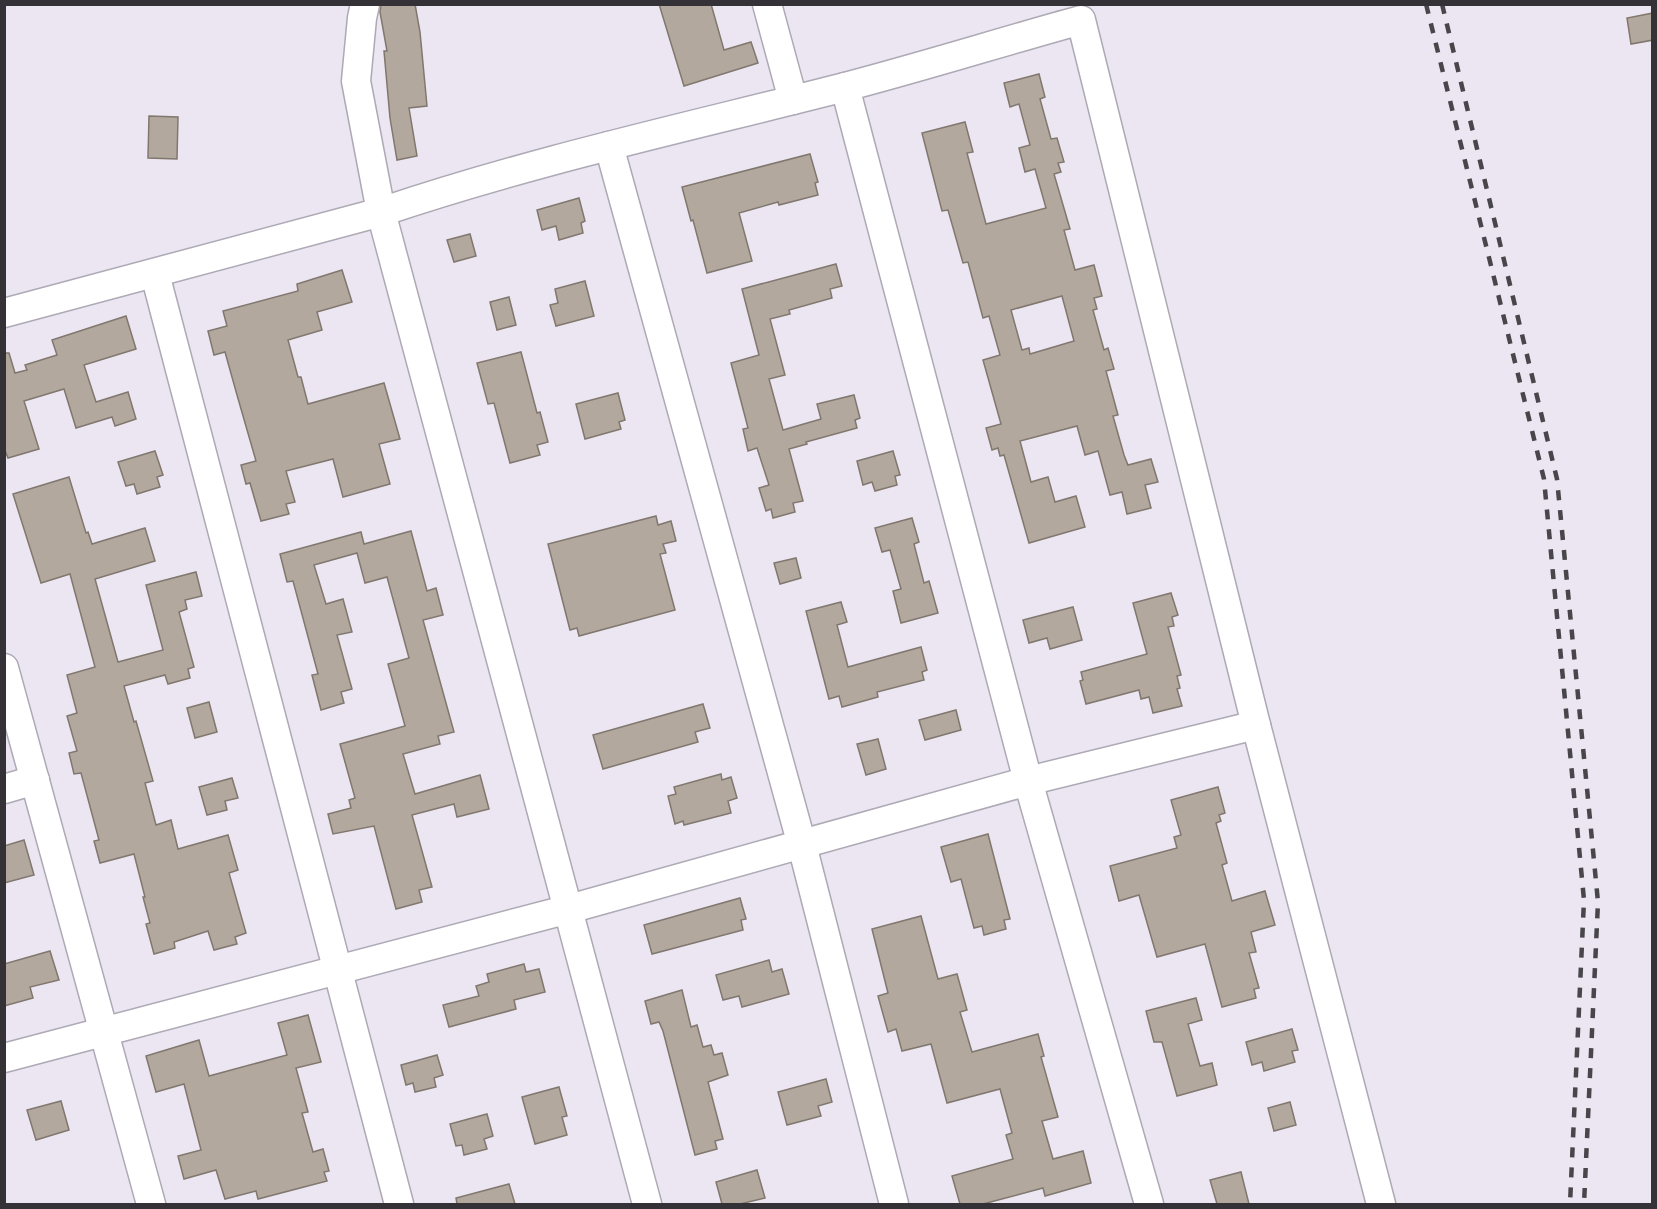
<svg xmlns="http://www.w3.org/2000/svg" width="1657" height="1209" font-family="Poppins,sans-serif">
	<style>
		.building { fill: #b2a89e; stroke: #80776e; stroke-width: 1.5; fill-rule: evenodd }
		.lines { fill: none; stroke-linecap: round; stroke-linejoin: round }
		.minor-casing { stroke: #ada9b5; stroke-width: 31 }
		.minor { stroke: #fff; stroke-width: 28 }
		.rail { stroke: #48464b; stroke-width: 4.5; stroke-dasharray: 10 10; stroke-linecap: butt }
	</style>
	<rect width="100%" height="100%" fill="#ebe6f2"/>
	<g class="building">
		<path d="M381,4H415L420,32L427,106L409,108L417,156L397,160L390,118L384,51H387L380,12Z"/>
		<path d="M659,4H711L724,50L751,42L758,63L684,86Z"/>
		<path d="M1653,13V40L1631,44L1627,18Z"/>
		<path d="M1039,74L1045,97L1040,99L1051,139L1057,138L1064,162L1058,163L1061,172L1054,174L1070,229L1064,230L1075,270L1094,265L1102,296L1094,298L1097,309L1093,310L1104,350L1108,348L1114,369L1106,371L1118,415L1113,416L1124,455L1128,465L1151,459L1158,482L1145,485L1151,508L1127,514L1122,492L1110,495L1098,451L1085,455L1077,426L1020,441L1031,482L1048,477L1055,502L1076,496L1085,527L1029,543L1004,455L1000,456L998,448L992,450L986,428L1001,424L983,360L1000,355L989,316L983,318L968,262L963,263L948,210L942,211L922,133L965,122L973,152L967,153L986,224L1046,208L1035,169L1025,172L1019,148L1030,145L1019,104L1010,107L1004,83ZM1062,296L1074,341L1030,354L1029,348L1022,350L1011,310Z"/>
		<path d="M149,116L178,117L177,159L148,158Z"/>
		<path d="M810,154L818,182L815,183L818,195L779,205L778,202L739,213L752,261L707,273L693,220L691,221L682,187Z"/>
		<path d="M579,198L585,221L581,223L583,233L559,240L556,226L542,230L537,210Z"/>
		<path d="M470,234L476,256L454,262L447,240Z"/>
		<path d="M836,264L842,286L830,289L832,298L789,310L790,314L770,319L785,375L769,379L783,430L821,419L817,404L854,395L860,418L855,420L857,428L806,442L807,444L789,449L803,501L793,503L795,512L773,518L771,509L766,511L759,488L769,485L757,448L748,451L743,429L748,428L731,363L759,355L742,289Z"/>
		<path d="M342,270L352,302L317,312L322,330L288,340L298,377H301L308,404L384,383L400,439L379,444L390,484L343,497L333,459L286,471L295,502L286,504L289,514L261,521L250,483L246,484L241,465L256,461L237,395L225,352L214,355L208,331L227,326L223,311L298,291L297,284Z"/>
		<path d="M585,281L594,316L556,326L550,305L558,303L555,289Z"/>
		<path d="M509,297L516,325L497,330L490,302Z"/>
		<path d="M126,316L136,349L84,365L96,402L128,392L136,419L115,426L112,417L76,428L64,389L24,401L39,449L8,458L4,448V353H9L15,373L27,370L25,365L57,355L52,340Z"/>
		<path d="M521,352L537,413L540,412L548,442L537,445L540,455L510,463L494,403L488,404L477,363Z"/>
		<path d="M618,393L625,420L619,422L621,429L585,439L576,404Z"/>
		<path d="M155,451L163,475L157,477L160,487L137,494L134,484L126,486L118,462Z"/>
		<path d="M893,451L900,475L895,476L897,485L875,491L872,482L863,485L857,461Z"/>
		<path d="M69,477L86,533L88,532L92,544L145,528L155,561L95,579L118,662L163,650L146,585L196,572L202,596L185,600L187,609L179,612L194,667L188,669L190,678L168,684L165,675L124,686L134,722L136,721L153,781L145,783L156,825L171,820L178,849L228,835L238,870L229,873L246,933L235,937L237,944L214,950L208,931L174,942L175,948L154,954L146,924L150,923L143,897H145L134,854L100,863L94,841L99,840L81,773L74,774L69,753L77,751L67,716L77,713L67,675L95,667L70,574L41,583L13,494Z"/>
		<path d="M656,516L658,525L671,521L676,541L663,544L666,553L660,554L675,610L579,636L577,628L570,630L548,544Z"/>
		<path d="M912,518L919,542L914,544L924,583L929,581L938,613L901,623L893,591L901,589L890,550L882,552L875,528Z"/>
		<path d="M411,531L427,591L436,588L443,615L423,620L454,732L438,736L440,744L403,754L415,794L480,775L489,809L457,817L454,804L412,815L432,887L419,890L422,902L396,909L374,826L333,834L328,814L351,808L349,800L355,798L340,744L405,726L388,664L409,658L387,577L365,583L357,553L314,565L326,604L343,599L352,632L337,635L352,689L341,692L344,703L321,710L312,675L318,674L293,581L287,582L280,554L361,532L364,544Z"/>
		<path d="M796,558L801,578L780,584L774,563Z"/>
		<path d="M1171,593L1178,615L1172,617L1174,626L1168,627L1181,675L1177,676L1180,688L1177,689L1182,706L1153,713L1149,697L1141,699L1139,690L1086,704L1080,681L1083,680L1081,672L1147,654L1133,603Z"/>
		<path d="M841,602L847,622L837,625L848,667L921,647L927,670L922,672L924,680L877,692L878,697L842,707L839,696L829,699L806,611Z"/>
		<path d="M1073,607L1082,640L1050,649L1047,638L1029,643L1023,620Z"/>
		<path d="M209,702L217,732L195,738L187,708Z"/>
		<path d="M703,704L710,728L695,732L698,742L603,769L593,735Z"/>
		<path d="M956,710L961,730L925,740L919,720Z"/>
		<path d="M878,739L886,769L866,775L857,744Z"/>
		<path d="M721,774L722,780L731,777L737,798L728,801L731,813L684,825L683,821L675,824L668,796L676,794L674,787Z"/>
		<path d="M232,778L238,798L225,801L227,810L207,815L199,787Z"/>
		<path d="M1218,787L1225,813L1219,815L1221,821L1216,823L1227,863L1222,865L1232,901L1265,891L1275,925L1251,932L1256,952L1249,953L1259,988L1254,989L1256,998L1222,1007L1205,944L1157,957L1139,895L1119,901L1110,866L1177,848L1174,837L1181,835L1171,800Z"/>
		<path d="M988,834L1010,919L1004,920L1006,929L984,935L982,926L974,928L961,879L951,882L941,847Z"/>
		<path d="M24,840L34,875L4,883V846Z"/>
		<path d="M740,898L746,919L741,920L743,930L652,954L644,925Z"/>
		<path d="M921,916L938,979L957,974L967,1010L960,1012L972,1052L1038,1034L1044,1056L1041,1057L1058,1117L1042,1121L1053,1159L1083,1151L1091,1183L1045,1196L1043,1188L983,1204H960L952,1176L1013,1159L1006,1135L1012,1133L1000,1089L947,1103L931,1044L902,1051L896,1029L888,1032L878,996L888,993L872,929Z"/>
		<path d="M50,951L59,980L30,987L33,998L4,1006V964Z"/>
		<path d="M769,960L772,972L782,969L789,994L742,1007L739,996L723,1000L716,975Z"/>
		<path d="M524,964L526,972L539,969L545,992L514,1000L516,1009L449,1027L443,1005L479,996L476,986L489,982L487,974Z"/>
		<path d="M682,990L691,1027L697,1025L703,1047L711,1045L714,1055L722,1053L728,1075L708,1082L723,1139L715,1141L717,1149L695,1155L663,1031L659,1022L651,1024L645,1001Z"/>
		<path d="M1196,998L1202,1020L1188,1024L1200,1066L1212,1063L1217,1085L1177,1096L1162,1042H1154L1146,1011Z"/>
		<path d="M308,1015L321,1062L296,1068L308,1112L302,1113L313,1152L323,1149L329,1171L324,1172L327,1181L258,1199L256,1191L225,1199L216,1170L184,1179L178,1156L201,1150L184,1084L156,1092L146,1056L199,1040L209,1076L287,1055L278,1023Z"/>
		<path d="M1292,1029L1298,1050L1292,1051L1295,1062L1264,1071L1262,1062L1252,1065L1246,1042Z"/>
		<path d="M437,1055L443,1075L434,1078L436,1087L415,1092L413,1083L406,1085L401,1065Z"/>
		<path d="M826,1079L832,1102L818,1106L821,1116L787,1125L778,1092Z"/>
		<path d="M559,1087L567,1116L562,1117L567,1135L535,1144L522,1097Z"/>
		<path d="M61,1101L69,1130L36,1140L27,1110Z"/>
		<path d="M1290,1102L1296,1125L1274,1131L1268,1108Z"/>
		<path d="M487,1114L493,1136L484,1139L487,1149L464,1155L462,1145L456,1146L450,1124Z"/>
		<path d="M757,1170L765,1198L740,1204H722L716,1182Z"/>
		<path d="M1241,1172L1249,1204H1217L1210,1180Z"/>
		<path d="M509,1184L515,1204H457L456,1198Z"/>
	</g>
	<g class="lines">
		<defs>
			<g id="minor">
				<path d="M365,4L362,18L356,81L381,212L647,1204"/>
				<path d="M767,4L793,100"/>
				<path d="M845,87L1028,781L1149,1204"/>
				<path d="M609,146L802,845L894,1204"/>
				<path d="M155,274L399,1204"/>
				<path d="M4,313L381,212C532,161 688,127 841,88C922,67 1001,42 1081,20L1256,725L1381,1204"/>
				<path d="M4,668L151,1204"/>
				<path d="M4,789L35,780"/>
				<path d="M4,1058L569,909L1028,781L1256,725"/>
			</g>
		</defs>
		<use href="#minor" class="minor-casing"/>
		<use href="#minor" class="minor"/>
		<g class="rail">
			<path d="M1426,4L1544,479L1584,900L1570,1204"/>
			<path d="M1442,4L1557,479L1598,902L1584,1204"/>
		</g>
	</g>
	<rect width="1657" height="1209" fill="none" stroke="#343237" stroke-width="12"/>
</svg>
